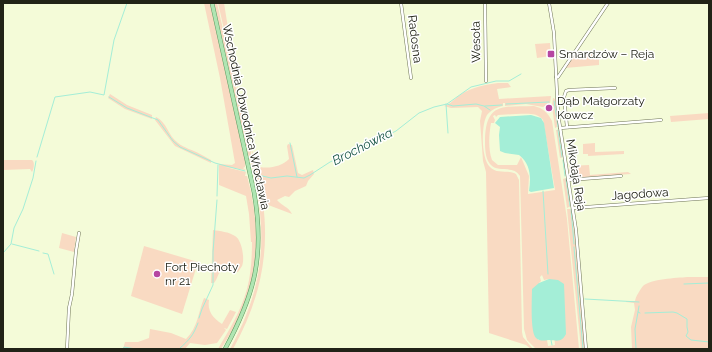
<svg xmlns="http://www.w3.org/2000/svg" width="712" height="352" font-family="Raleway,sans-serif">
	<style>
		.green { fill: #f9dac2; fill-rule: evenodd }
		.water { fill: #a4eed7 }
		.lines { fill: none; stroke-linecap: round; stroke-linejoin: round }
		.stream { stroke: #a4eed7; stroke-width: 1 }
		.minor-casing { stroke: #6f7556; stroke-width: 3.5 }
		.major-casing { stroke: #5b955b; stroke-width: 4.5 }
		.minor { stroke: #fff; stroke-width: 2.5 }
		.major { stroke: #afe5b2; stroke-width: 3.5 }
		.poi-dot { fill: #b646a2; stroke: #fff; stroke-width: 1.5 }
		.labels { text-anchor: middle; stroke-width: 3; stroke-linejoin: round; paint-order: stroke }
		.street-label { font-size: 12px; fill: #212317; stroke: #fff }
		.poi-label { font-size: 12px; fill: #212317; stroke: #fff; text-anchor: start }
		.water-label { font-size: 13px; font-style: italic; fill: #1a5647; stroke: #fff }
	</style>
	<rect width="100%" height="100%" fill="#f4fbd8"/>
	<g class="green">
		<path d="M204,3H210L245,160V167L243,168L246,170L225,167L246,172L245,176H247C260,222 260,270 241,314C235,326 228,338 221,349H218C229,330 241,311 247,289C251,274 252,258 252,242H251L249,214L246,196L219,185V164L232,165L235,163L220,78Z"/>
		<path d="M214,3H217L251,152L250,163Z"/>
		<path d="M218,3H224L237,85L257,171H260V167C270,169 282,166 289,159L287,146L288,144L292,145L298,173L302,175L313,170L314,174L308,181L306,186L295,191L289,197L285,196L277,200C282,206 289,207 292,214L263,203C270,256 259,302 233,349H230C263,289 268,242 254,175L260,177L261,175L253,173L255,170H253L251,162L254,161L252,158V152Z"/>
		<path d="M550,43L551,56L537,58L535,44Z"/>
		<path d="M599,52V65L565,68L576,53Z"/>
		<path d="M498,83H508L511,87L497,89L499,99L551,96L550,103L543,107L526,104L505,106V103H503V106C497,107 491,110 487,115C481,125 481,159 490,167C496,174 506,170 514,173L516,174L519,180L522,332L523,337L533,349H531L526,345L489,333L486,172L483,161L480,121L482,111L478,107L451,108L444,106C451,104 454,99 460,95C472,87 485,85 498,83Z"/>
		<path d="M110,94L127,105L152,115V119L125,109L108,98Z"/>
		<path d="M553,98L555,99L559,126L555,128L552,106Z"/>
		<path d="M534,106C543,108 548,113 552,121L567,219L579,349H536L527,340L524,329L520,176C513,164 498,174 490,164C485,158 485,148 485,140C486,102 503,107 534,106ZM516,114C526,114 537,112 543,120L555,190L528,194L529,176L521,157L517,165H498L492,160C488,149 489,134 491,123H494L495,120L493,116L495,115L496,117L498,115ZM542,275L544,280L549,279L555,345L548,346L547,340H538L539,283L541,281L540,277Z"/>
		<path d="M709,113V119L671,122L670,116Z"/>
		<path d="M156,117C167,122 168,136 178,143C184,148 193,150 200,154C204,156 207,158 211,160V163L175,146L155,120Z"/>
		<path d="M556,130H559L563,157L560,158Z"/>
		<path d="M595,143V152L624,151V154L588,156V154H583V144Z"/>
		<path d="M3,160H32C35,162 34,169 32,172L30,169L3,170Z"/>
		<path d="M589,165L590,175L628,172L631,174L570,178L569,166Z"/>
		<path d="M566,178L571,206L567,208L563,179Z"/>
		<path d="M567,209H571L574,229L585,349H581Z"/>
		<path d="M213,230C220,231 229,232 235,236C242,240 245,259 242,266C241,268 239,270 238,272C231,272 228,269 220,271L216,280L214,283H211Z"/>
		<path d="M62,233L76,237L74,252L59,248Z"/>
		<path d="M144,246L198,262L182,314L131,296Z"/>
		<path d="M687,277H709V349H632L631,327L635,310L634,303L626,302V301H635C636,296 640,290 643,286C650,279 677,278 687,277Z"/>
		<path d="M204,298L209,300C207,311 213,318 222,324L230,310L236,312L227,329L224,328L226,330L217,343L205,345L190,343L185,349H123L125,342H138L149,338L150,329L171,333L186,339C198,327 198,313 204,298Z"/>
	</g>
	<g class="water">
		<path d="M531,115L541,118L544,123L554,188L531,192L529,191C531,178 531,164 519,155L505,153L500,151L499,135L500,127L495,123L500,117Z"/>
		<path d="M549,279L558,280L564,284L566,334C562,342 558,341 550,340C546,340 540,342 536,338C530,332 532,298 532,289L539,283Z"/>
	</g>
	<g class="lines">
		<g class="stream">
			<path d="M109,97L127,108L158,120L173,141L180,147L215,163L245,171"/>
			<path d="M554,101L558,127"/>
			<path d="M446,104L448,133"/>
			<path d="M447,104L471,87L496,81H509L521,74"/>
			<path d="M506,104L549,102"/>
			<path d="M485,106L502,105"/>
			<path d="M558,130L562,157"/>
			<path d="M290,143L297,177"/>
			<path d="M37,157L55,97L90,92L104,95L114,40L127,3"/>
			<path d="M563,160L565,176"/>
			<path d="M254,174L271,178L287,176L304,178L310,175L330,162L378,140L396,131L419,113L434,107L447,104L453,106L476,104L484,106L490,110"/>
			<path d="M566,179L570,206"/>
			<path d="M543,191L548,274"/>
			<path d="M217,196L218,165"/>
			<path d="M571,209L574,244"/>
			<path d="M12,244L39,251"/>
			<path d="M574,247L583,349"/>
			<path d="M3,253L11,244L14,228L23,209L33,178L36,161"/>
			<path d="M43,253L48,254L54,274"/>
			<path d="M684,284L709,283"/>
			<path d="M585,299L639,302"/>
			<path d="M639,306L638,312L640,313"/>
			<path d="M645,313L673,312L677,313L687,319V327L688,332L686,336L691,340L709,342"/>
			<path d="M199,318L202,309L213,285V252L217,200"/>
			<path d="M551,340L552,345"/>
			<path d="M123,349L124,347L136,349"/>
			<path d="M179,349C190,339 193,336 198,323"/>
			<path d="M636,349L635,329L638,312"/>
		</g>
		<defs>
			<g id="minor">
				<path d="M401,3L411,78"/>
				<path d="M485,3L486,81"/>
				<path d="M549,3L554,33L558,114L576,230L586,349"/>
				<path d="M556,77H558L608,3"/>
				<path d="M567,127L564,97L566,91L569,90L615,88"/>
				<path d="M560,128L661,120"/>
				<path d="M568,180L621,176"/>
				<path d="M573,208L709,198"/>
				<path d="M67,349L69,308L72,294L76,251L79,233"/>
			</g>
			<path id="major" d="M212,3L254,192C265,255 255,294 225,349"/>
		</defs>
		<use href="#minor" class="minor-casing"/>
		<use href="#major" class="major-casing"/>
		<use href="#minor" class="minor"/>
		<use href="#major" class="major"/>
	</g>
	<g class="poi-dot">
		<rect x="547" y="50" width="8" height="8" rx="2"/>
		<circle cx="549" cy="108" r="4"/>
		<circle cx="157" cy="274" r="4"/>
	</g>
	<g class="labels">
		<g class="street-label">
			<text transform="translate(415 39) rotate(83)" y="4">Radosna</text>
			<text transform="translate(476 42) rotate(-91)" y="4">Wesoła</text>
			<text transform="translate(246 117) rotate(78)" y="4">Wschodnia Obwodnica Wrocławia</text>
			<text transform="translate(576 175) rotate(81)" y="4">Mikołaja Reja</text>
			<text transform="translate(640 194) rotate(-4)" y="4">Jagodowa</text>
		</g>
		<g class="poi-label">
			<text x="559" y="58">Smardzów – Reja</text>
			<text x="557" y="105">Dąb Małgorzaty<tspan x="557" dy="14">Kowcz</tspan></text>
			<text x="165" y="271">Fort Piechoty<tspan x="165" dy="14">nr 21</tspan></text>
		</g>
		<g class="water-label">
			<text transform="translate(362 146) rotate(-27)" y="5">Brochówka</text>
		</g>
	</g>
	<rect width="712" height="352" fill="none" stroke="#212317" stroke-width="8"/>
</svg>
